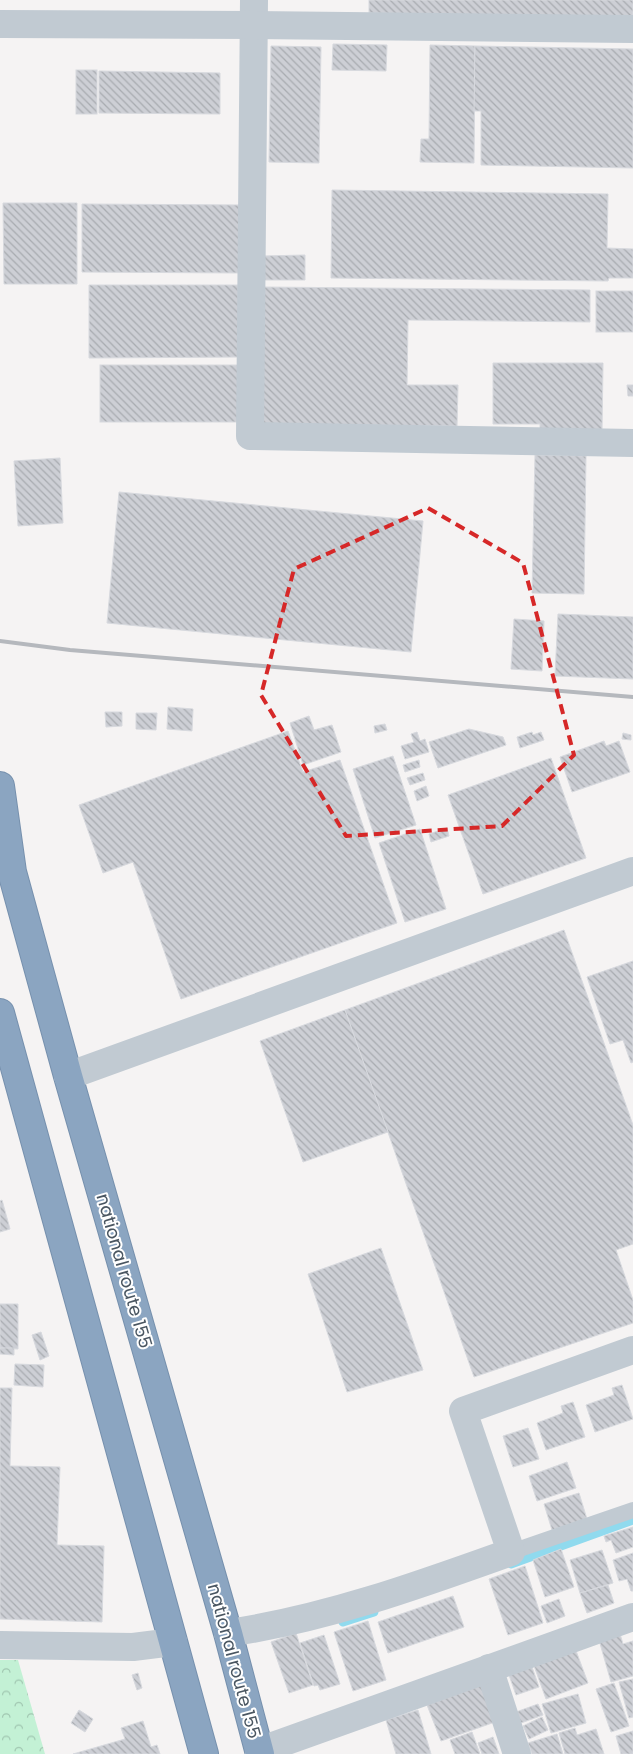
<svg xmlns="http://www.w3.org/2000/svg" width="633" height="1754" font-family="Poppins,sans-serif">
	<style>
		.park { fill: url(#park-crowns) }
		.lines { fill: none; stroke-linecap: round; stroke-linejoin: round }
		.stream { stroke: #90daee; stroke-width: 9 }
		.building { fill: url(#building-back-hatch); stroke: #d7d9de }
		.highway-casing { stroke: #7690ad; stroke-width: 30 }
		.lane { stroke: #c1cad2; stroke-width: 16 }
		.street { stroke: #c1cad2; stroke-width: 28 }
		.highway { stroke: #8ba5c1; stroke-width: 28 }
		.rail { stroke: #b5b8bd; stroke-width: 4 }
		.marked { fill: none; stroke: #d62828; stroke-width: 4; stroke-dasharray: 10 6; stroke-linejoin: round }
		.labels { text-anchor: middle; stroke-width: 4; stroke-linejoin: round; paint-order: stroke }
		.street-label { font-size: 18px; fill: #4a5661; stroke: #fff }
	</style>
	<defs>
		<pattern id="park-crowns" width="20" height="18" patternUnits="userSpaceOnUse" patternTransform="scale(1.25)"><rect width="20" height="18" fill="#c3f1d5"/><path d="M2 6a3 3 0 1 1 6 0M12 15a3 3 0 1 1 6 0" fill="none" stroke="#a0c6b0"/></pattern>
		<pattern id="building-back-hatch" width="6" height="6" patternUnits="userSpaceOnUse" patternTransform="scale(1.25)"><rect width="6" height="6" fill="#cdcfd5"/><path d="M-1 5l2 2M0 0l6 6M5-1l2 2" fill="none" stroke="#a8abb0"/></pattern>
	</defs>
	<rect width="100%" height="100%" fill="#f5f3f3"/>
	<path class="park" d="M0,1660H18L45,1754H0Z"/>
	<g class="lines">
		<g class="stream">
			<path d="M511,1564L633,1520"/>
			<path d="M343,1622L374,1612"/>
		</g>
	</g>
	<g class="building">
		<path d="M369,0H633V17L369,13Z"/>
		<path d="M333,44L387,45L386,71L332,70Z"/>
		<path d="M430,45L475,46L474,163L420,162L421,139H429Z"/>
		<path d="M271,46L321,47L319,163L269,162Z"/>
		<path d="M475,46L633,49V168L481,165V111H474Z"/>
		<rect x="76" y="70" width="21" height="44"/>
		<path d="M99,71L220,73V114L99,113Z"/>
		<path d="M332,190L608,194L607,248L633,249V278H609L608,281L331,278Z"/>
		<path d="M3,203H77V284H4Z"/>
		<path d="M82,204L242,205V273L82,272Z"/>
		<path d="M305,255V280H263V256Z"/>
		<path d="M89,285H238L239,357L89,358Z"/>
		<path d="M264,287L590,290V322L408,320L407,385H458L457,426L263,424Z"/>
		<rect x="596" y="291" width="37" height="41"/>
		<path d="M493,363H603L602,431L540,430V424H493Z"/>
		<rect x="100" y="365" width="138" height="57"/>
		<path d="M627,385H633V396H628Z"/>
		<path d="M535,455L586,456L584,594L532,593Z"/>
		<path d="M60,458L63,523L18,526L14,461Z"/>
		<path d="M119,492L423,521L411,652L107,623Z"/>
		<path d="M558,614L633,617V679L555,676Z"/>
		<path d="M514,619L544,621L542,671L511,669Z"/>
		<path d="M168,707L193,709L192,731L167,729Z"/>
		<path d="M105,712H122V726L106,727Z"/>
		<path d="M136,713H157L156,730L136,729Z"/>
		<path d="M309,716L314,730L332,725L341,752L303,765L290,723Z"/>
		<path d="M385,724L387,730L375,733L374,726Z"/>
		<path d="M469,729L503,737L506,745L438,768L429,742Z"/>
		<path d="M288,731L303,772L340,760L397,923L181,999L133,862L103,873L79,805Z"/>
		<path d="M417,732L420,741L425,739L429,752L405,759L401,746L414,742L411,734Z"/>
		<path d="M532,732L533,735L541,732L544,740L520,748L517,737Z"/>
		<path d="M623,733L631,735V740L622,739Z"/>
		<path d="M604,741L606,746L619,741L630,772L572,792L560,757Z"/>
		<path d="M393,756L416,825L375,838L353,769Z"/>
		<path d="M551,758L586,858L483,894L448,795Z"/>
		<path d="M419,760L420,767L405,772L403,765Z"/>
		<path d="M423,773L425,780L410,785L407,778Z"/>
		<path d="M426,786L429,796L417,801L414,791Z"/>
		<path d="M447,828L449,836L431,842L429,834Z"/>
		<path d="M420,829L446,909L405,922L379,843Z"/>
		<path d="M564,930L633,1125V1244L616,1250L633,1300V1323L474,1377L345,1010Z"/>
		<path d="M633,961V1062L631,1063L623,1040L610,1044L587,977Z"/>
		<path d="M345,1010L388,1132L303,1162L260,1041Z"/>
		<path d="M2,1200L10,1229L0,1232V1201Z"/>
		<path d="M381,1248L423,1370L347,1392L308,1274Z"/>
		<path d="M0,1304H18V1349L0,1348Z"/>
		<path d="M41,1332L49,1356L40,1360L32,1335Z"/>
		<path d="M0,1348H14V1355L0,1354Z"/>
		<path d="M15,1364L44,1365L43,1387L14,1385Z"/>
		<path d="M622,1385L633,1419L595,1432L586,1405L614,1395L612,1388Z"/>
		<path d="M0,1388H12L10,1466L60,1467L57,1545L104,1546L102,1622L0,1619Z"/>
		<path d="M573,1402L585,1437L546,1450L537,1423L563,1413L561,1406Z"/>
		<path d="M528,1428L539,1459L513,1467L503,1436Z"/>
		<path d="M567,1462L576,1488L537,1501L529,1476Z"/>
		<path d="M579,1493L587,1519L552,1530L544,1504Z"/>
		<path d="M633,1527V1547L616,1553L611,1540L606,1542L604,1536Z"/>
		<path d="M561,1549L574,1587L545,1597L533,1560Z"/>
		<path d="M602,1550L613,1583L580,1593L570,1560Z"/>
		<path d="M633,1553V1591H631L627,1579L619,1581L613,1560Z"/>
		<path d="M525,1566L543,1623L508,1635L489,1579Z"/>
		<path d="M608,1585L614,1603L587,1613L580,1593Z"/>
		<path d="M453,1596L464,1627L388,1653L378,1622Z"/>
		<path d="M559,1599L565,1616L547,1623L541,1606Z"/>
		<path d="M368,1621L386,1680L353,1691L334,1632Z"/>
		<path d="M618,1627L623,1644L633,1641V1676L611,1682L597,1633Z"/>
		<path d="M296,1633L313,1685L289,1693L271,1642Z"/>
		<path d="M324,1635L340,1684L320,1690L318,1685L314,1686L300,1643Z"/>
		<path d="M575,1648L588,1683L546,1699L533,1663Z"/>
		<path d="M532,1667L539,1687L516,1695L509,1675Z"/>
		<path d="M138,1673L142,1688L137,1690L132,1675Z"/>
		<path d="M633,1679V1717L629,1718L619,1682Z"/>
		<path d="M614,1683L629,1726L611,1732L596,1689Z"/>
		<path d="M481,1685L495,1722L441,1741L427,1705Z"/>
		<path d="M578,1694L586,1723L551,1733L542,1704Z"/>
		<path d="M538,1704L543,1715L521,1723L516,1712Z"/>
		<path d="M79,1710L93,1719L85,1732L71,1723Z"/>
		<path d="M418,1710L431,1754H396L386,1720Z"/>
		<path d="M542,1717L548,1730L529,1739L523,1726Z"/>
		<path d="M143,1721L151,1747L157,1745L160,1754H73L125,1739L121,1728Z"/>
		<path d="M575,1728L577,1735L596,1729L604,1754H565L559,1733Z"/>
		<path d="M633,1731V1754H621L616,1736Z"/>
		<path d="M472,1732L480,1754H455L450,1740Z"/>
		<path d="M557,1734L563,1754H532L528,1743Z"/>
		<path d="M493,1737L499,1754H482L478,1743Z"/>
	</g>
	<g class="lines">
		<defs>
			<g id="highway">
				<path d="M0,786L12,872L68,1076L228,1633L260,1754"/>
				<path d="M0,1013L204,1754"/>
			</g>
		</defs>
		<use href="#highway" class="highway-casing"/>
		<path class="lane" d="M511,1552L633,1510"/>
		<g class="street">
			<path d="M254,0L250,436L633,443"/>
			<path d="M0,24L254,25L633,29"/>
			<path d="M68,1076L633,871"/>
			<path d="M228,1633C325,1619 419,1585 511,1552L463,1411L633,1350"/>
			<path d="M0,1645L133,1647L173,1642"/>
			<path d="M489,1668L517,1754"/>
			<path d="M259,1751L633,1617"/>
		</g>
		<use href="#highway" class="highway"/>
		<path class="rail" d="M0,641L70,650L633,697"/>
	</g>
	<path class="marked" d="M428,508L523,563L574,755L502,826L346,836L261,695L294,569Z"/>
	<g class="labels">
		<g class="street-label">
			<text transform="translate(124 1271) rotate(74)" y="6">national route 155</text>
			<text transform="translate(234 1661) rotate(75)" y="6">national route 155</text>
		</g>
	</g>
</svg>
